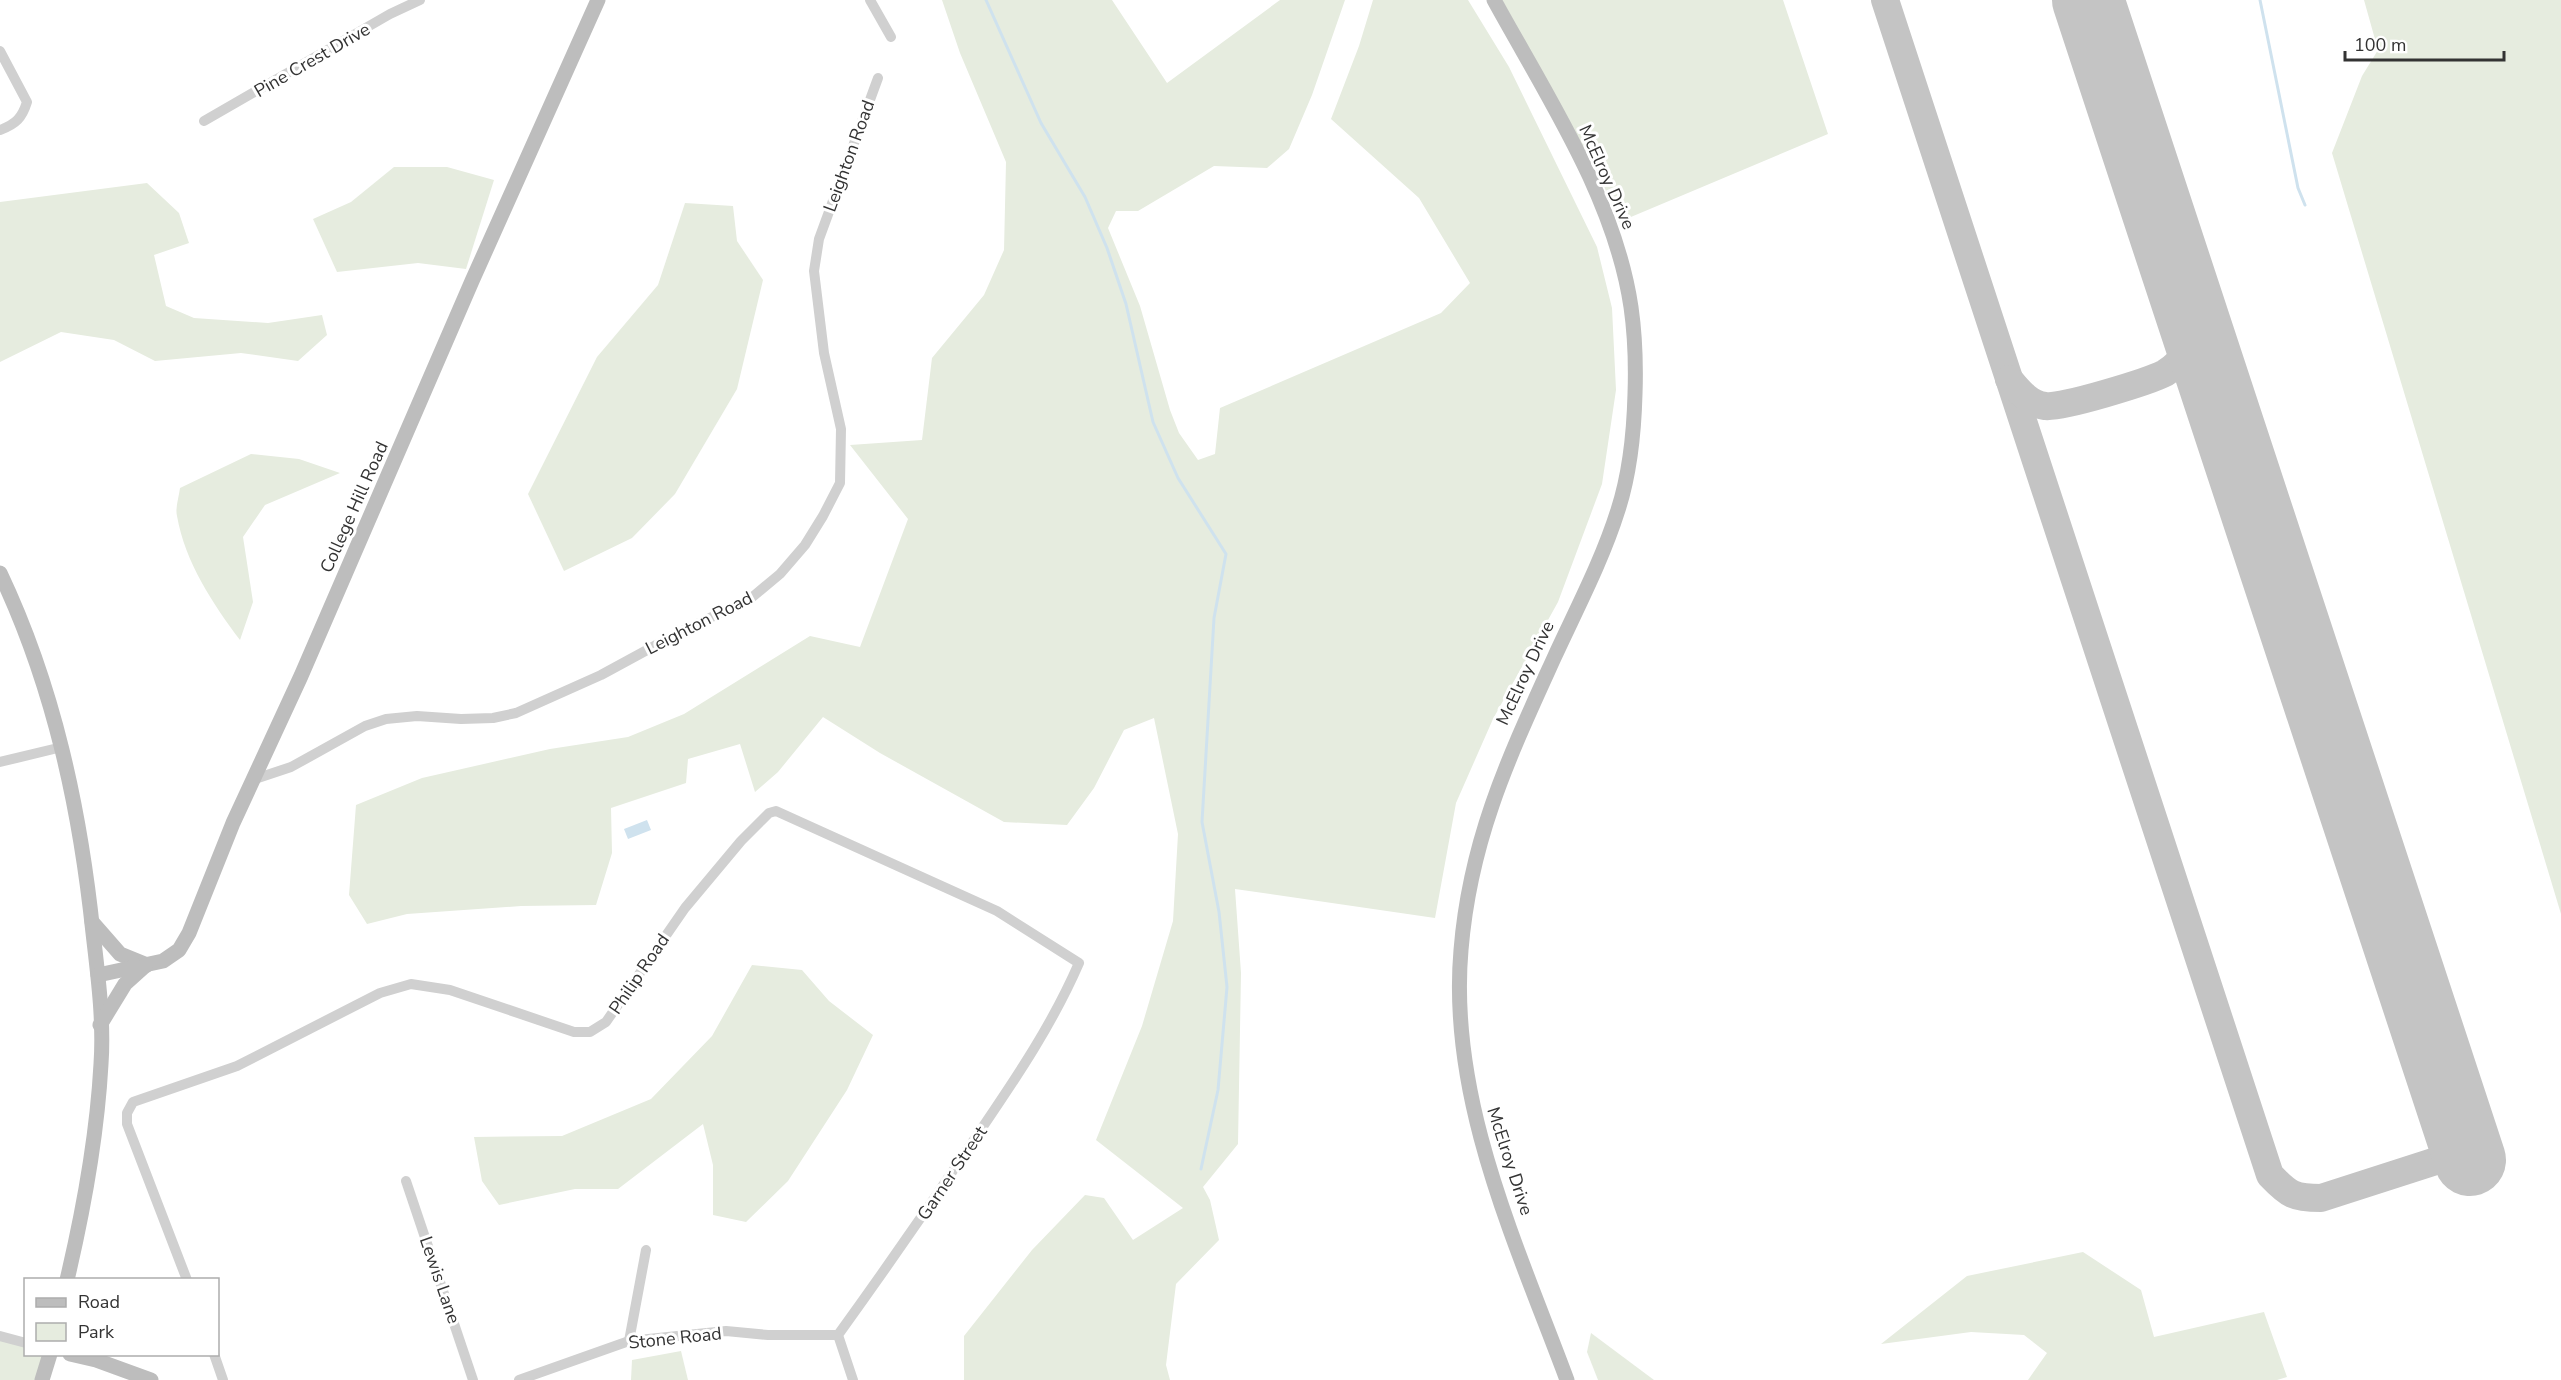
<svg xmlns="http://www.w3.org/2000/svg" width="2561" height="1380" font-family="'Nunito Sans',sans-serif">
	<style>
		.green { fill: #e6ecdf }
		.water { fill: #cfe2ee }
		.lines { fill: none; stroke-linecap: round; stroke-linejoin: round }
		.stream { stroke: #cfe2ee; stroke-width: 3 }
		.taxiway { stroke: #c4c4c4; stroke-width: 28 }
		.runway { stroke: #c4c4c4; stroke-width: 72 }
		.street { stroke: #d0d0d0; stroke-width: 10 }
		.secondary { stroke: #bdbdbd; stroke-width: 15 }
		.labels { text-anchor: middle; stroke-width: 6; stroke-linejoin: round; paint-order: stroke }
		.street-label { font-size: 18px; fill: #333; stroke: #fff }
	</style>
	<rect width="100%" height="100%" fill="#fff"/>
	<g class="green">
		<path d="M942,0H1112L1167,83L1280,0H1345L1312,95L1289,149L1267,168L1214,166L1138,211H1116L1108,228L1140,306L1170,410L1179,433L1198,460L1215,454L1220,408L1441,313L1470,283L1419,198L1331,119L1359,46L1373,0H1468L1509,67L1597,247L1612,308L1616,390L1602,484L1558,602L1493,719L1456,803L1435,918L1235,889L1241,973L1238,1144L1203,1187L1210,1200L1219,1240L1176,1284L1166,1365L1170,1380H964V1336L1032,1250L1085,1195L1104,1198L1133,1240L1183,1208L1096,1140L1142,1026L1173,921L1178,834L1154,718L1124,730L1094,788L1067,825L1004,822L880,753L823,717L778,772L755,792L740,744L688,759L686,783L611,808L612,853L596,905L521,906L407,914L367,924L349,895L356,805L422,778L550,749L628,737L684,714L810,636L860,647L908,519L850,445L922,440L932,358L984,295L1004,250L1006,162L960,53Z"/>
		<path d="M1502,0H1783L1828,134L1619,222L1601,179Z"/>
		<path d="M2364,0H2561V914L2332,153L2362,76L2378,50Z"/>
		<path d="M394,167H447L494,180L466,269L418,263L337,272L313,219L351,202Z"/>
		<path d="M147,183L179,213L189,243L154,255L166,306L194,318L268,323L322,315L327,335L298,361L241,353L155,361L114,340L61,332L0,362V202Z"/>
		<path d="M685,203L733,206L737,241L763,280L737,389L675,494L632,538L564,571L528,494L597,357L658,285Z"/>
		<path d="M251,454L299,459L340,473L265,505L243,537L253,602L240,640C213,604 185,562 177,516C175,508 179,497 180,488Z"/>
		<path d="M752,965L802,970L829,1001L873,1035L847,1090L788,1181L746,1222L713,1215V1165L703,1124L618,1189H575L499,1205L482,1181L474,1137L562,1136L651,1099L712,1036Z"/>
		<path d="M2083,1252L2141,1290L2154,1337L2264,1312L2287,1377L2277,1380H2028L2047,1353L2024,1335L1971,1332L1881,1344L1967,1276Z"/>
		<path d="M1591,1333L1654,1380H1598L1587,1352Z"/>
		<path d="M0,1336L25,1343L26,1354L50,1355L42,1380H0Z"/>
		<path d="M681,1351L688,1380H631L632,1360Z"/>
	</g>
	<path class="water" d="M647,820L651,830L628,839L624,829Z"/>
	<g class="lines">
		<g class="stream">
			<path d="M986,0L1041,123L1085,197L1107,248L1126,304L1153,422L1178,478L1226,554L1214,618L1202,822L1219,912L1227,987L1218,1090L1201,1169"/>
			<path d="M2260,0L2298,188L2305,205"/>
		</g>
		<g class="taxiway">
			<path d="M1885,0L2270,1175C2289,1195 2294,1198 2321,1198L2467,1151"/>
			<path d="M2009,379C2019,391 2029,404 2045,406C2060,409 2150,381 2165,373C2170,370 2176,365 2180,361C2195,346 2193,328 2190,309"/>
		</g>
		<path class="runway" d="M2088,0L2470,1160"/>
		<g class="street">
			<path d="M870,0L891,37"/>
			<path d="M0,51L27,102C22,118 16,124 0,130"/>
			<path d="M204,121L390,14L420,0"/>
			<path d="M0,762L62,747"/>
			<path d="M255,779L291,767L365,726L386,719L417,716L461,719L493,718L516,713L601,675L682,631L750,599L780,574L805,545L823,516L840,483L841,429L824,353L814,271L819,239L878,78"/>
			<path d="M406,1181L473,1380"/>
			<path d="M187,1280L127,1124V1113L133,1102L237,1066L380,993L411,984L450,990L574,1032H590L606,1022L685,908L741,841L769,813L776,811L997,911L1079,963C1053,1023 1018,1075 982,1128C935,1198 887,1267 838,1335L853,1380"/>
			<path d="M0,1336L26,1343"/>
			<path d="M629,1341L646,1250"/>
			<path d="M214,1354L223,1380"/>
			<path d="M519,1380L629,1341L726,1331L768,1335H838"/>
		</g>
		<g class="secondary">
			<path d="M1494,0C1546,95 1615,198 1631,307C1635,335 1636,365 1635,394C1634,433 1630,473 1618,510C1602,561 1576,610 1554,658C1509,757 1470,839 1461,950C1448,1099 1516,1243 1567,1380"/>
			<path d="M0,573C54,687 80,809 93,933C98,976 104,1021 101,1064C97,1137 84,1208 67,1280"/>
			<path d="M92,922L120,954L147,965"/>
			<path d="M98,975L163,961L179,950L189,933L233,823L301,676L472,281L598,0"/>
			<path d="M100,1025L125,984L145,966"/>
			<path d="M70,1354L96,1360L151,1380"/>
			<path d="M42,1380L50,1354"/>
		</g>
	</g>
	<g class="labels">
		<g class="street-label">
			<text transform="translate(312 60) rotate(-30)" y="6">Pine Crest Drive</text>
			<text transform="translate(849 156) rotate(-70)" y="6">Leighton Road</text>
			<text transform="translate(1607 177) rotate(66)" y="6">McElroy Drive</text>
			<text transform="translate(354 507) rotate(-66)" y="6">College Hill Road</text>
			<text transform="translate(699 623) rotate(-27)" y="6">Leighton Road</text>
			<text transform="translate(1525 673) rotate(-65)" y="6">McElroy Drive</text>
			<text transform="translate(639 974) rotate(-56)" y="6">Philip Road</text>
			<text transform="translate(1510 1161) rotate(72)" y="6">McElroy Drive</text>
			<text transform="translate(952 1173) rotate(-56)" y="6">Garner Street</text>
			<text transform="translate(440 1280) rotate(71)" y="6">Lewis Lane</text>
			<text transform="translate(675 1338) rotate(-6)" y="6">Stone Road</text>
		</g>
	</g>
	<rect x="24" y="1278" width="195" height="78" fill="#ffffff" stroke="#adadad" stroke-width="1.5"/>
	<rect x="36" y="1298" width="30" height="9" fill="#bdbdbd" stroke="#adadad" stroke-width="1.5"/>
	<text x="78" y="1308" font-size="18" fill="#333333">Road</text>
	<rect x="36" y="1323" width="30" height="18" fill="#e6ecdf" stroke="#adadad" stroke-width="1.5"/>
	<text x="78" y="1338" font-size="18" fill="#333333">Park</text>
	<path d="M2345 51v9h159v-9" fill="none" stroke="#333333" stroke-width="3"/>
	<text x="2354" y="51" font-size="18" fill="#333333" stroke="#ffffff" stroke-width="4.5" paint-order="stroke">100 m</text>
</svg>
